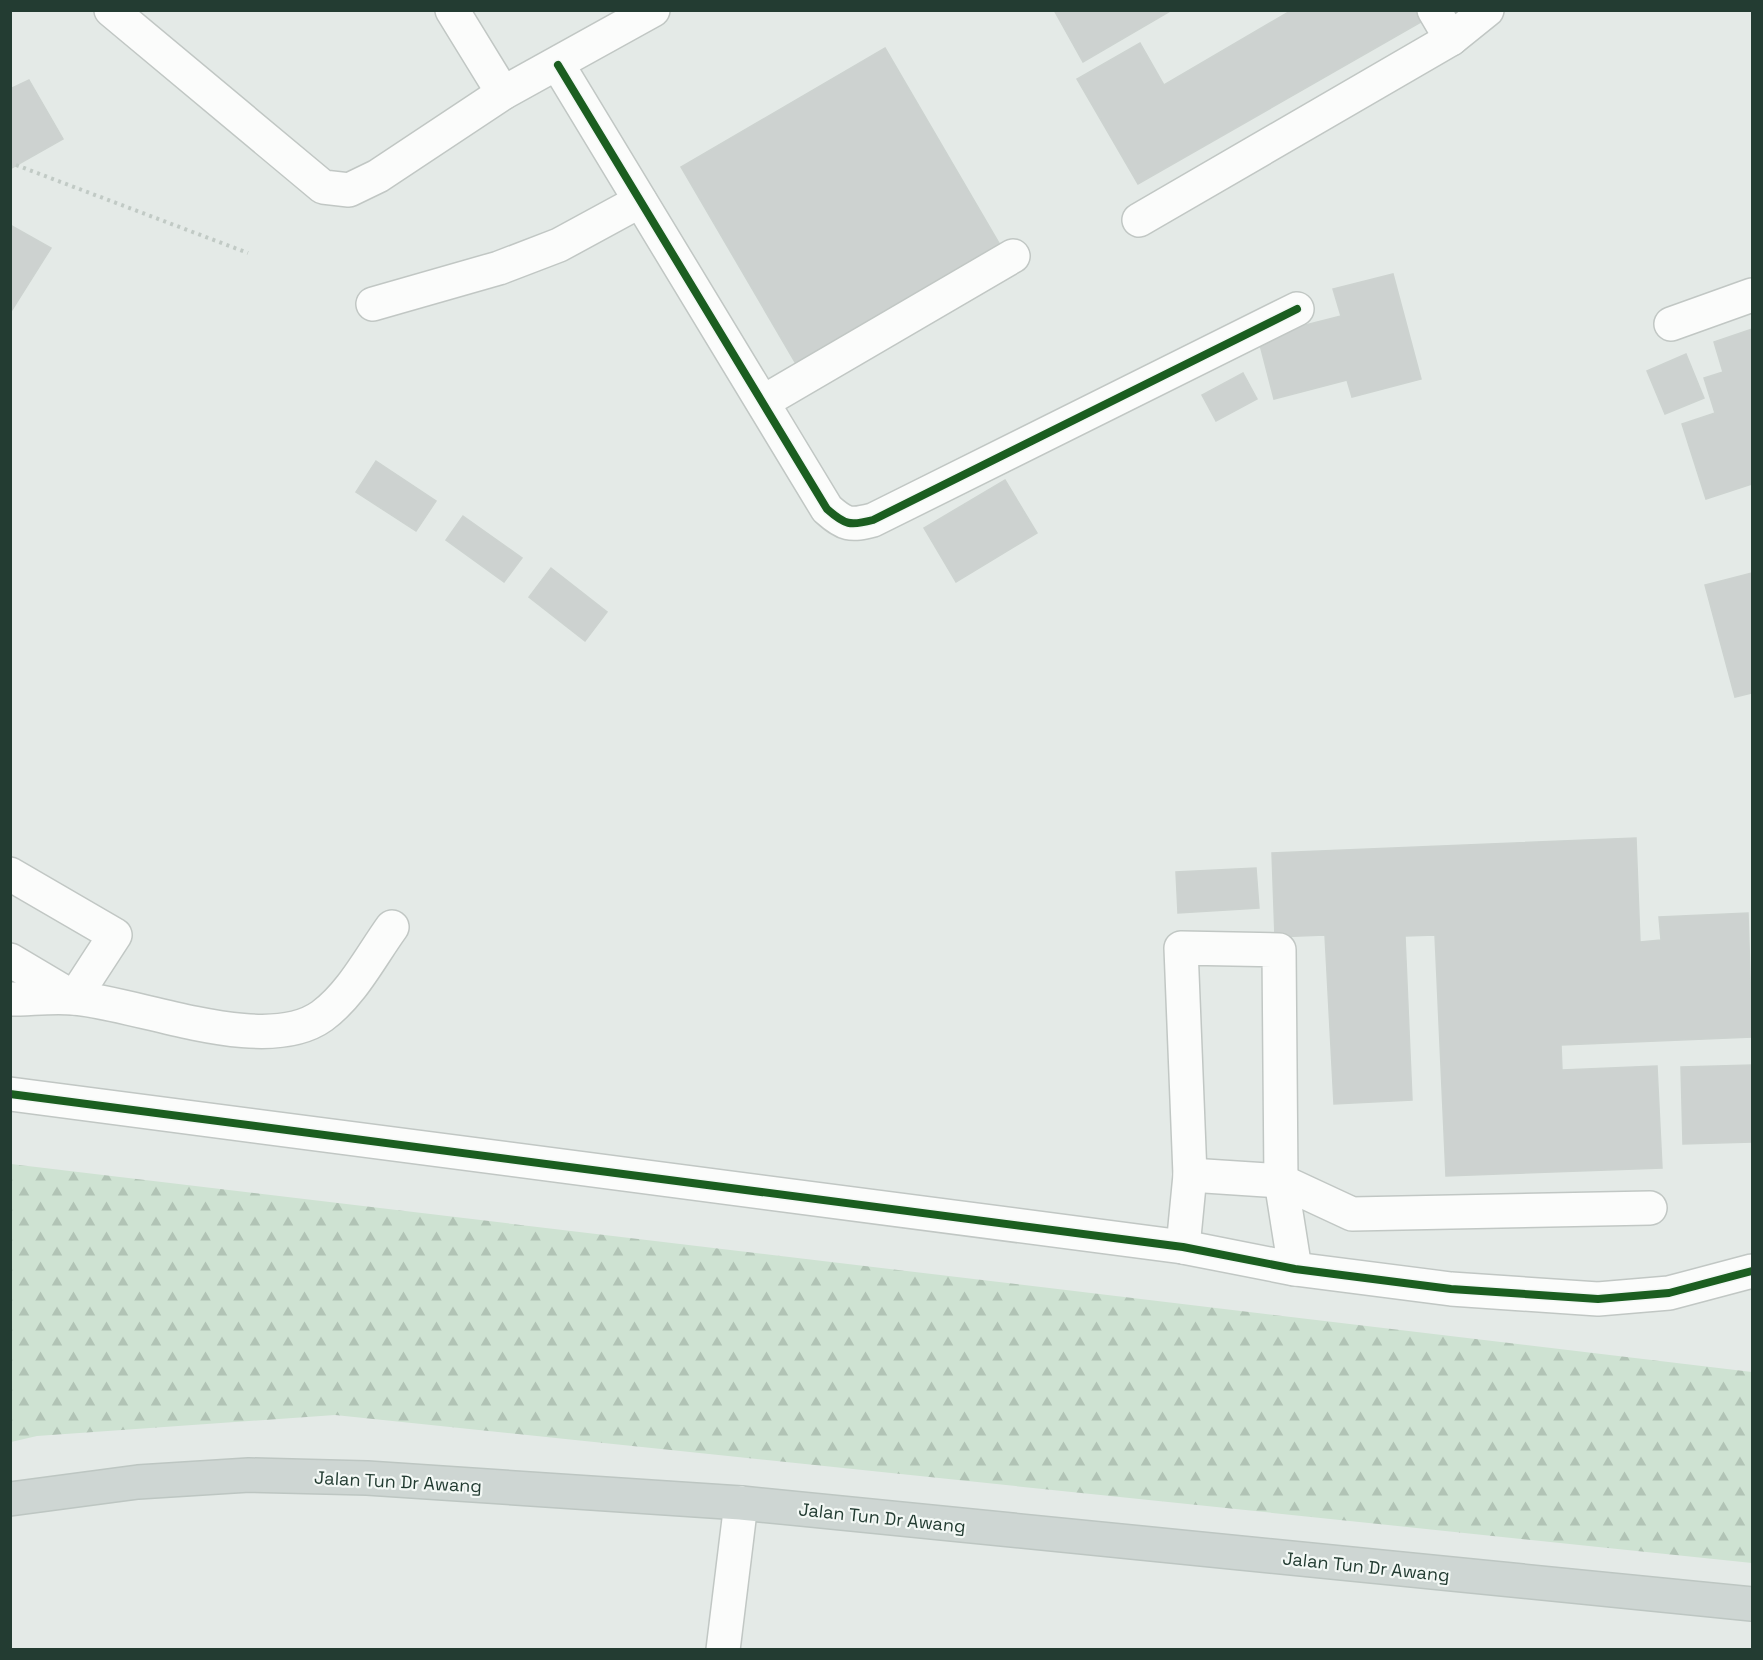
<svg xmlns="http://www.w3.org/2000/svg" width="1763" height="1660" font-family="'Space Grotesk',sans-serif">
	<style>
		.forest { fill: url(#forest-firs) }
		.building { fill: #cdd2d0; stroke: #cdd3d0; stroke-width: 1.5 }
		.lines { fill: none; stroke-linecap: round; stroke-linejoin: round }
		.street-casing { stroke: #c1c7c4; stroke-width: 36 }
		.primary-casing { stroke: #bdc6c2; stroke-width: 36 }
		.path { stroke: #c1cac5; stroke-width: 4; stroke-dasharray: 3 4.5; stroke-linecap: butt }
		.street { stroke: #fbfcfb; stroke-width: 33 }
		.primary { stroke: #ced6d3; stroke-width: 33 }
		.cycleway-casing { stroke: #f3f8f5; stroke-width: 11 }
		.cycleway { stroke: #1b5e20; stroke-width: 8 }
		.labels { text-anchor: middle; stroke-width: 4.5; stroke-linejoin: round; paint-order: stroke }
		.street-label { font-size: 18px; fill: #233c32; stroke: #f3f8f5 }
	</style>
	<defs>
		<pattern id="forest-firs" width="22" height="20" patternUnits="userSpaceOnUse" patternTransform="scale(1.5)"><rect width="22" height="20" fill="#cee2d2"/><path d="M5 1l3.5 6h-7zM16 11l3.5 6h-7z" fill="#b1c3b5"/></pattern>
	</defs>
	<rect width="100%" height="100%" fill="#e4eae7"/>
	<path class="forest" d="M11,1164L1752,1372V1563L335,1415L37,1436L11,1442Z"/>
	<g class="building">
		<path d="M1054,10H1172L1083,62Z"/>
		<path d="M1292,10H1414L1421,22L1138,184L1077,79L1140,43L1164,85Z"/>
		<path d="M885,48L1003,250L799,369L681,167Z"/>
		<path d="M29,80L63,139L10,169V89Z"/>
		<path d="M10,225L51,248L12,310H10Z"/>
		<path d="M1393,274L1421,379L1352,397L1347,380L1274,399L1258,337L1341,316L1333,289Z"/>
		<path d="M1752,329V484L1706,499L1682,424L1715,413L1704,378L1723,372L1714,342Z"/>
		<path d="M1686,354L1704,398L1665,414L1647,371Z"/>
		<path d="M1243,373L1257,399L1216,421L1202,395Z"/>
		<path d="M376,461L436,501L416,531L356,492Z"/>
		<path d="M1005,480L1037,533L956,582L924,528Z"/>
		<path d="M463,516L522,558L504,582L446,540Z"/>
		<path d="M551,568L607,612L585,641L529,597Z"/>
		<path d="M1752,573V693L1735,697L1705,585Z"/>
		<path d="M1636,838L1640,942L1661,940L1659,917L1748,913L1752,1037L1561,1045L1562,1070L1657,1066L1662,1168L1446,1176L1435,935L1405,936L1412,1100L1334,1104L1325,935L1275,937L1272,853Z"/>
		<path d="M1256,868L1259,908L1178,913L1176,872Z"/>
		<path d="M1752,1065V1142L1683,1144L1681,1067Z"/>
	</g>
	<g class="lines">
		<defs>
			<g id="street">
				<path d="M111,10L323,187L349,190L378,176L503,93L653,10"/>
				<path d="M452,10L503,93"/>
				<path d="M1434,10L1451,39"/>
				<path d="M558,65L827,509C845,525 850,526 873,520L1297,309"/>
				<path d="M1139,220L1451,39L1487,10"/>
				<path d="M373,304L499,268L559,245L640,201"/>
				<path d="M1671,324L1752,295"/>
				<path d="M763,402L1013,256"/>
				<path d="M10,874L115,935L74,998L10,960"/>
				<path d="M10,999C31,999 53,996 74,998C141,1004 265,1057 322,1016C352,994 371,956 392,927"/>
				<path d="M10,1094L1183,1247L1295,1269L1451,1289L1598,1299L1669,1293L1752,1271"/>
				<path d="M1190,1175L1281,1181L1352,1214L1650,1208"/>
				<path d="M1183,1247L1190,1175L1181,948L1279,950L1281,1181L1295,1269"/>
				<path d="M723,1650L741,1503"/>
			</g>
			<path id="primary" d="M10,1499L138,1482L249,1475L367,1478L741,1503L1752,1604"/>
		</defs>
		<use href="#street" class="street-casing"/>
		<use href="#primary" class="primary-casing"/>
		<path class="path" d="M16,165L248,253"/>
		<use href="#street" class="street"/>
		<use href="#primary" class="primary"/>
		<defs>
			<g id="cycleway">
				<path d="M558,65L827,509C845,525 850,526 873,520L1297,309"/>
				<path d="M10,1094L1183,1247L1295,1269L1451,1289L1598,1299L1669,1293L1752,1271"/>
			</g>
		</defs>
		<use href="#cycleway" class="cycleway-casing"/>
		<use href="#cycleway" class="cycleway"/>
	</g>
	<g class="labels">
		<g class="street-label">
			<text transform="translate(398 1482) rotate(3)" y="6">Jalan Tun Dr Awang</text>
			<text transform="translate(882 1518) rotate(6)" y="6">Jalan Tun Dr Awang</text>
			<text transform="translate(1366 1567) rotate(6)" y="6">Jalan Tun Dr Awang</text>
		</g>
	</g>
	<rect width="1763" height="1660" fill="none" stroke="#233c32" stroke-width="24"/>
</svg>
